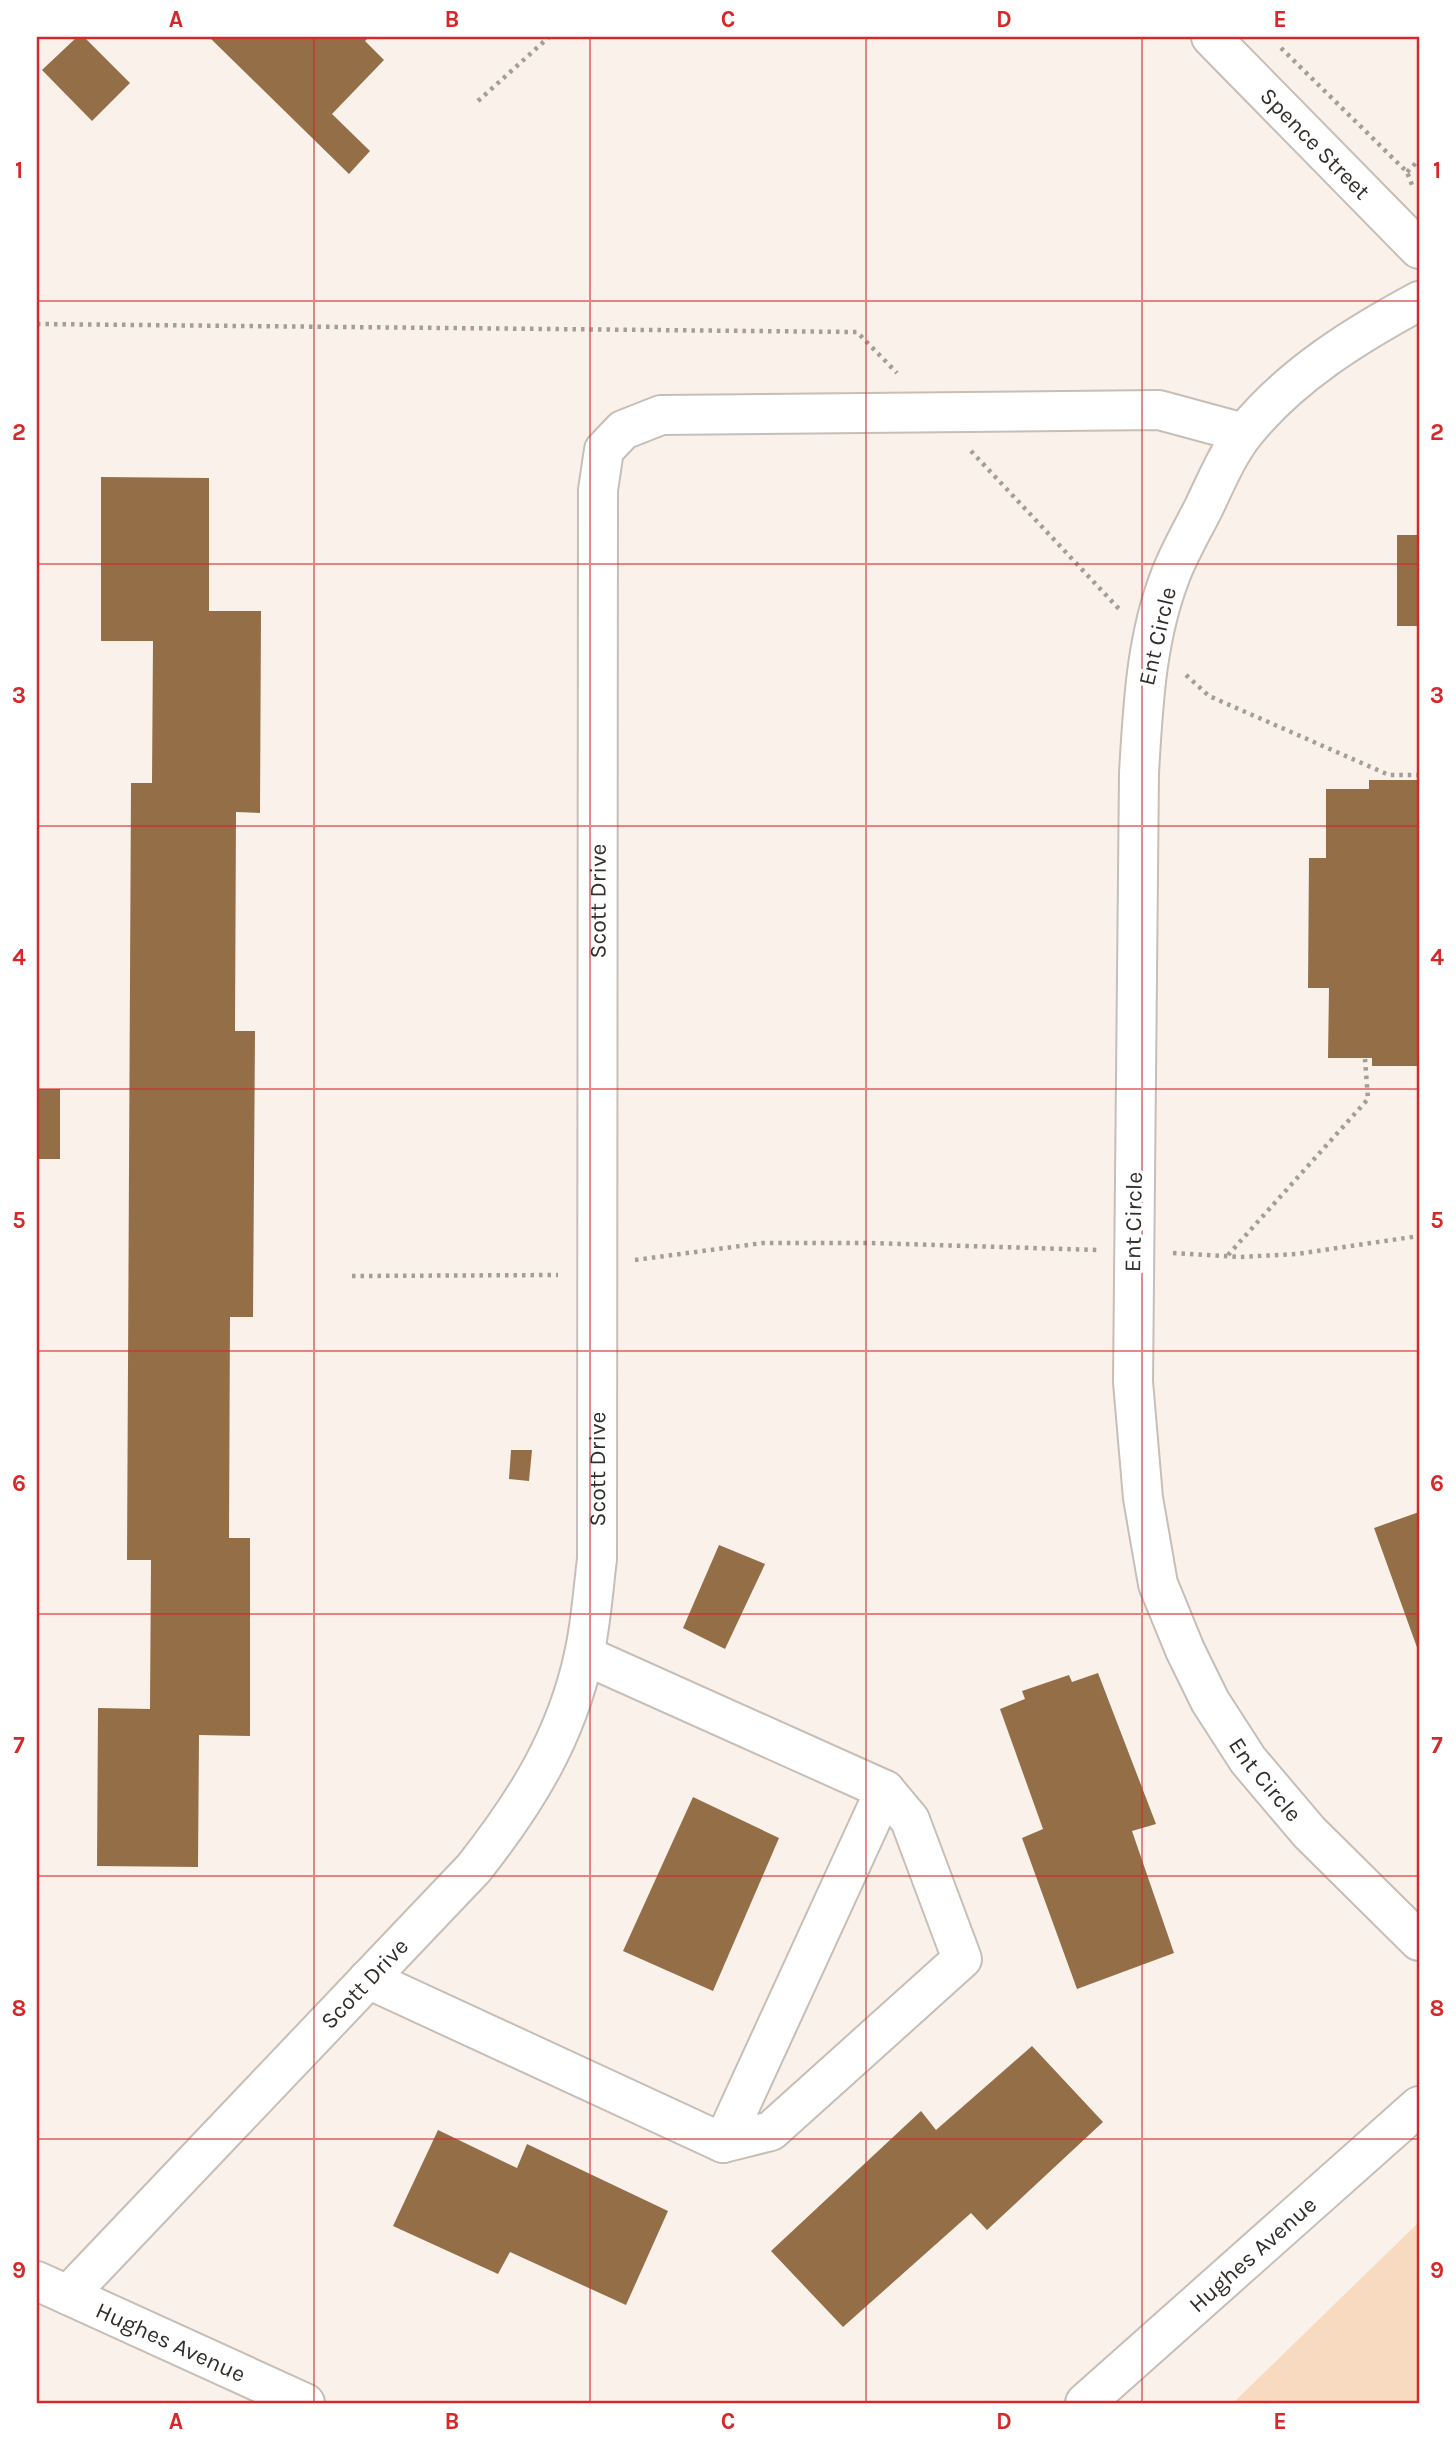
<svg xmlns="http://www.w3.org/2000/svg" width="1456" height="2440" font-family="Karla,sans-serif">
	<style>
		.green { fill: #f7dabf }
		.building { fill: #946e47 }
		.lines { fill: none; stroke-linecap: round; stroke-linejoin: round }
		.minor-casing { stroke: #c6beb7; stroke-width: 42 }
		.path { stroke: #a49e99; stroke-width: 4.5; stroke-dasharray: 3.5 5; stroke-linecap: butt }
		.minor { stroke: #fff; stroke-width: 38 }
		.grid { fill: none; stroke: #d62828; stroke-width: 2; stroke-opacity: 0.55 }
		.labels { text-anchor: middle; stroke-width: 7; stroke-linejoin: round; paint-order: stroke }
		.street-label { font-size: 23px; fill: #312e2b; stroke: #fff }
		.neatline { fill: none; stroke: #d62828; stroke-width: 2.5 }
		.grid-label { font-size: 23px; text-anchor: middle; font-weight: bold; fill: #d62828 }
	</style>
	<rect width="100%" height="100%" fill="#faf2ea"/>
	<path class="green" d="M1419,2222V2403H1233Z"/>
	<g class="building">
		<path d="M77,37H84L130,83L92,121L42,70Z"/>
		<path d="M209,37H369L365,41L384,60L332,114L370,151L349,174Z"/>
		<path d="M101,477L209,478V611H261L260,813L236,812L235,1031H255L253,1317H230L229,1538H250V1736L199,1735L198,1867L97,1866L98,1708L150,1709L151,1560H127L131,783H152L153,641H101Z"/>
		<rect x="1397" y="535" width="22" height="91"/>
		<path d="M1369,780H1419V1066H1372V1058H1328L1329,988H1308L1309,858H1326V789H1369Z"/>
		<rect x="37" y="1089" width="23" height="70"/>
		<path d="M511,1450H532L529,1481L509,1479Z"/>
		<path d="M1419,1512V1653L1374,1528Z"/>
		<path d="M719,1545L765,1564L725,1649L683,1628Z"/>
		<path d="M1098,1673L1156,1824L1132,1831L1174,1953L1077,1989L1022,1838L1043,1829L1000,1709L1025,1699L1022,1691L1069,1675L1072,1682Z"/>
		<path d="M693,1797L779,1838L713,1991L623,1951Z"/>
		<path d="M1032,2046L1103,2122L987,2230L971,2213L843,2327L771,2251L921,2111L936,2130Z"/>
		<path d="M438,2130L517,2168L527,2144L668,2211L626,2305L510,2252L498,2274L393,2226Z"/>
	</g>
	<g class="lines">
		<defs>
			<g id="minor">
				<path id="s1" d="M1211,37L1419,249"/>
				<path id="s2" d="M1419,301C1356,335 1291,375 1245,432C1228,453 1216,482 1204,507C1193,529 1180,551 1171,574C1146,638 1143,705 1139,773L1133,1382L1143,1498L1158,1584L1185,1650L1210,1701L1248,1760L1309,1832L1419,1941"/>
				<path d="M368,1979L723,2143L771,2131L962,1959L910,1820L885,1790L584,1655"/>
				<path d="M723,2143L885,1790"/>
				<path id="s3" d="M37,2281L305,2403"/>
				<path id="s4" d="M68,2295L474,1868C526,1802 566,1738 584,1655C591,1624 593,1591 597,1559L598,490L604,450L623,430L661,415L1159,410L1244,433"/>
				<path id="s5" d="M1085,2403L1419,2106"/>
			</g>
		</defs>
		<use href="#minor" class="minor-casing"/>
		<g class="path">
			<path d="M1281,48L1407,172L1412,185"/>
			<path d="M478,101L549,37"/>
			<path d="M1407,172L1419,160"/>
			<path d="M37,324L857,332L897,373"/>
			<path d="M971,451L1120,610"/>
			<path d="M1186,675L1209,696L1389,775H1419"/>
			<path d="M1173,1253L1240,1257L1297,1254L1419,1236"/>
			<path d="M1228,1255L1368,1099L1365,1059"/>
			<path d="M635,1260L763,1243H871L1097,1250"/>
			<path d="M352,1276L558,1275"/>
		</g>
		<use href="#minor" class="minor"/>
	</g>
	<path class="grid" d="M314,37V2403M590,37V2403M866,37V2403M1142,37V2403M37,301H1419M37,564H1419M37,826H1419M37,1089H1419M37,1351H1419M37,1614H1419M37,1876H1419M37,2139H1419"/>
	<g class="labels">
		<g class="street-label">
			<text dy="8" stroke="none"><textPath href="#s1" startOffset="149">Spence Street</textPath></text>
			<text transform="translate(1157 636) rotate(-77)" y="8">Ent Circle</text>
			<text dy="8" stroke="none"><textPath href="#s4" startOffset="1586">Scott Drive</textPath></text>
			<text transform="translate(1133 1222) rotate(-89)" y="8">Ent Circle</text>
			<text dy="8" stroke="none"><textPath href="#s4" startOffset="1018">Scott Drive</textPath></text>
			<text dy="8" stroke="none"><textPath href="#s2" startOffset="1619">Ent Circle</textPath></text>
			<text dy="8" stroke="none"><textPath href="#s4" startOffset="430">Scott Drive</textPath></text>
			<text dy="8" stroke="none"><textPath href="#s5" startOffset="224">Hughes Avenue</textPath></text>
			<text dy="8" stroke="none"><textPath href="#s3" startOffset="147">Hughes Avenue</textPath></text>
		</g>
	</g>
	<rect width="1456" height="2440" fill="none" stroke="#ffffff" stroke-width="77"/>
	<rect x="38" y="38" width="1380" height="2364" class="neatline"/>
	<g class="grid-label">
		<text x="176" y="27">A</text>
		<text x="452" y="27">B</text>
		<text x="728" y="27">C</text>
		<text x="1004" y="27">D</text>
		<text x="1280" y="27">E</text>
		<text x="19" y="178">1</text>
		<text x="1437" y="178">1</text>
		<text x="19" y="440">2</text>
		<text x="1437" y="440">2</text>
		<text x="19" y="703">3</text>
		<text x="1437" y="703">3</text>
		<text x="19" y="965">4</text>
		<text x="1437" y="965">4</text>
		<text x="19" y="1228">5</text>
		<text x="1437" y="1228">5</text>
		<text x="19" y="1491">6</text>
		<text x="1437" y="1491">6</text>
		<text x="19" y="1753">7</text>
		<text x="1437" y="1753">7</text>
		<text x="19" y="2016">8</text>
		<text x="1437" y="2016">8</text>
		<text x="19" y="2278">9</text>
		<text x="1437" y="2278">9</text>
		<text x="176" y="2429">A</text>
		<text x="452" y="2429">B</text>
		<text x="728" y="2429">C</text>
		<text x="1004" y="2429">D</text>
		<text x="1280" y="2429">E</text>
	</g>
</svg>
